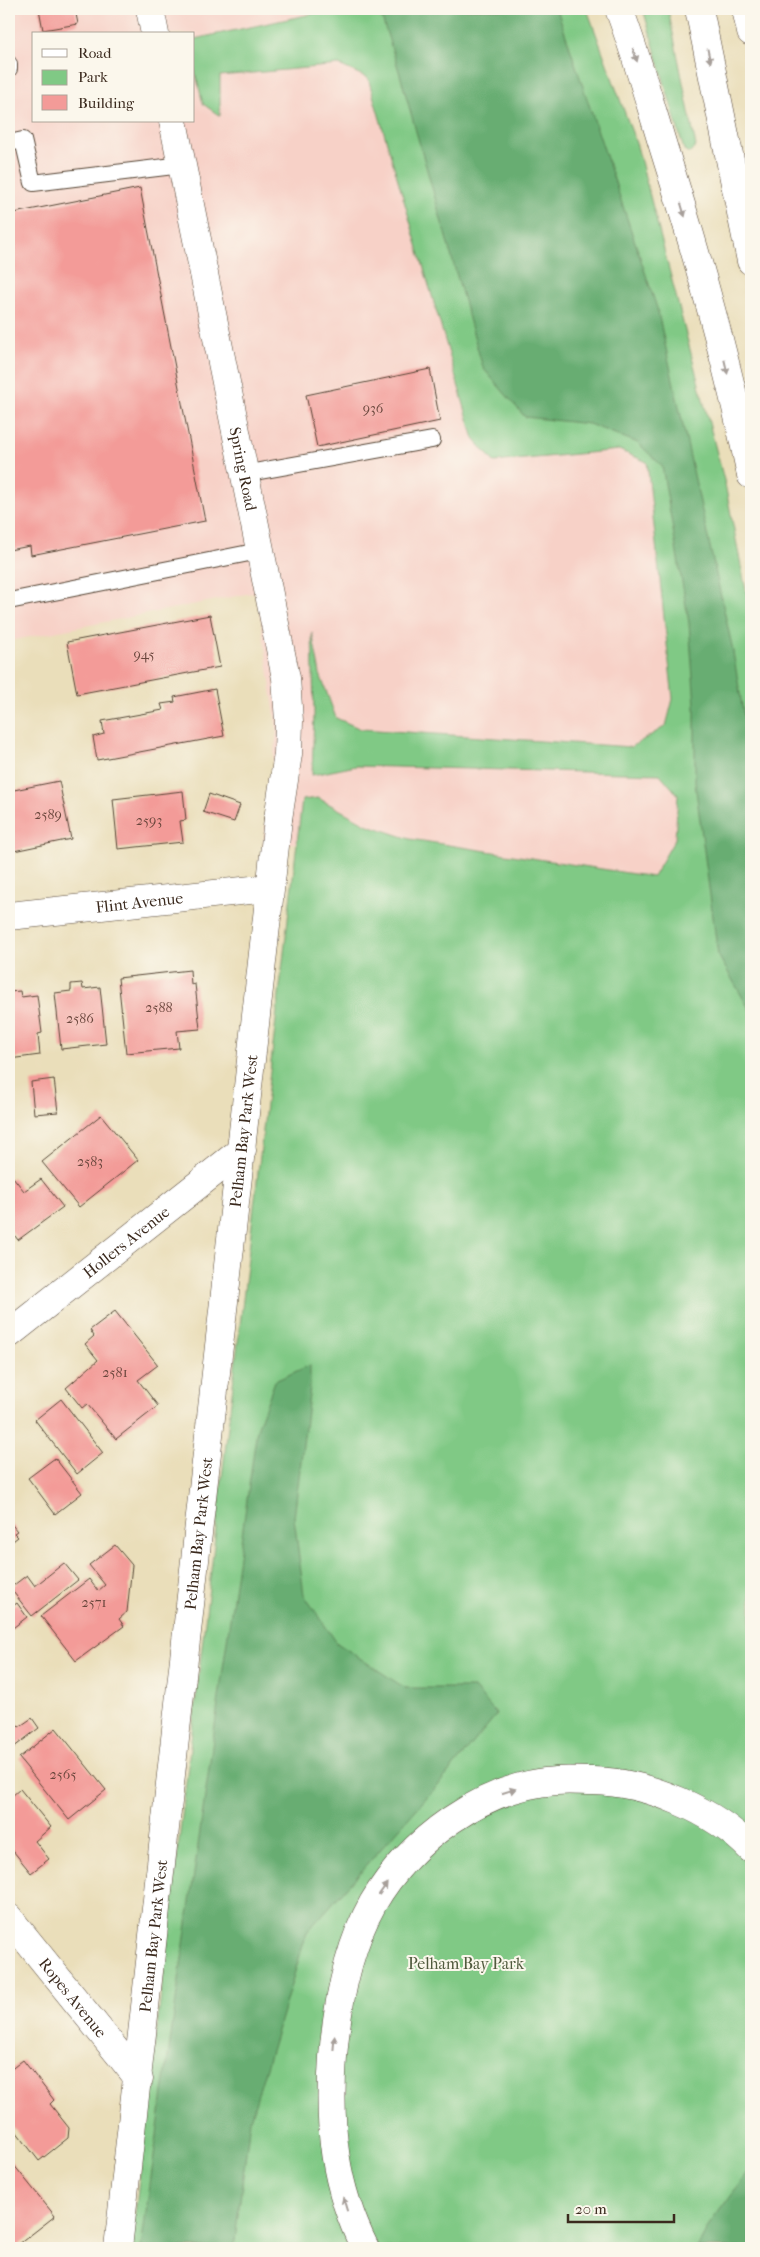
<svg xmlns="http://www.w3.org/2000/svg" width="760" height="2257" font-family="'IM FELL French Canon',serif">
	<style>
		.built { fill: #f7d1c7 }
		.green { fill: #80c985; stroke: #5e7a52 }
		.forest { fill: #68ad72; stroke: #526c48 }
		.building { fill: #f39b98 }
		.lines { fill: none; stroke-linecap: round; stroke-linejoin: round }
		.service-casing { stroke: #554535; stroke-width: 18 }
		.minor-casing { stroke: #554535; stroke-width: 29 }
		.tertiary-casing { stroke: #554535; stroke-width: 29 }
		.motorway-casing { stroke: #554535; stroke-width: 29 }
		.service { stroke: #fff; stroke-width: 16 }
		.minor { stroke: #fff; stroke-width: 28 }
		.tertiary { stroke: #fff; stroke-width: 28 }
		.motorway { stroke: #fff; stroke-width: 28 }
		.oneway { fill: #a79f9a }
		.labels { text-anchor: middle; stroke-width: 4; stroke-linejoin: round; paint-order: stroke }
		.number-label { font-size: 14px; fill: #69463c }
		.street-label { font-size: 16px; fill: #3b2a1e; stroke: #fbf7ec }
		.park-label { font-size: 16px; fill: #505a3d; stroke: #fbf7ec }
	</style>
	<rect width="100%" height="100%" fill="#fbf7ec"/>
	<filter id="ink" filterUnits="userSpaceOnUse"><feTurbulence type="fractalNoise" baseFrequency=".02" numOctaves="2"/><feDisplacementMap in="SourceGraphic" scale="10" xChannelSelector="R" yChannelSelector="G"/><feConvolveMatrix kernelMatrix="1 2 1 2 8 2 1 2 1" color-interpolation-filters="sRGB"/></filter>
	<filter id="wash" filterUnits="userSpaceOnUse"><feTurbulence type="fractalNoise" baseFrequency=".0096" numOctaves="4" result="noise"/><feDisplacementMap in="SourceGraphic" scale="20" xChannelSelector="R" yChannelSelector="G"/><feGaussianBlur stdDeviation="1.12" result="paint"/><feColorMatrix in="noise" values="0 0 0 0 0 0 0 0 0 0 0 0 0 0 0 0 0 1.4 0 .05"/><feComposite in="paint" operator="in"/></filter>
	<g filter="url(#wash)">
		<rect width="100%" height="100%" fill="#eadeba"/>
		<path class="built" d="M9,9H335L194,39V34H34V121H194V67L203,104L220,116V76L339,65L368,78L475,439L494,462L619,450L647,461L673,699L666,726L631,747L361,729L336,718L320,674L312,636L314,713L312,775L356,766L661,774L678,795L675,839L653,877L410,839L368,825L318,798L302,800L297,843L263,845L277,730L257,592L9,641Z"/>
		<g class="green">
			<path d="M335,9H587L637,146L725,484L751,616V2248H131L302,800L318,798L368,825L410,839L653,877L675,839L678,795L660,774L356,766L312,775L314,713L312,632L320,674L336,718L361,729L631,747L666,726L673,699L647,462L619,450L494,462L474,439L368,78L339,65L220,76V116L203,104L194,67V39Z"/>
			<path d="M643,9H668L696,146L690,153L684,150Z"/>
		</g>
		<g class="forest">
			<path d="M379,9H557L657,308L732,646L751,759V1012L718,955L695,783V705L689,623L662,466L638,443L589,424L525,417L483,368L399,71Z"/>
			<path d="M310,1365V1387L294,1518L304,1595L337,1643L405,1688H474L497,1714L445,1777L307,1932L250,2120L234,2248H141L257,1429L275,1381Z"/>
			<path d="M751,2168V2248H697L711,2222Z"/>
		</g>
		<g id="blocks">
			<g class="building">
				<path d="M39,9H75L78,24L43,30Z"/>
				<path d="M140,188L205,521L31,555L30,546L9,550V214Z"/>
				<path d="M430,369L440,421L317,447L306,395Z"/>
				<path d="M210,615L220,667L77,694L67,642Z"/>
				<path d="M215,689L224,736L97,760L93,737L104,734L102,721L163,710L161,704L175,702L174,697Z"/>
				<path d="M59,781L71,839L9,852V791Z"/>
				<path d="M183,791L186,820L180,821L183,842L118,849L113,799Z"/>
				<path d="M209,794L240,805L234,822L203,812Z"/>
				<path d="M190,970L191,985L195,984L200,1029L177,1031L179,1048L126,1053L118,978Z"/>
				<path d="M82,983L83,989L100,987L106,1044L61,1049L55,993L71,991V984Z"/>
				<path d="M20,991L21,997L37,995L42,1033L38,1034L40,1055L9,1059V992Z"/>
				<path d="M54,1079L58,1112L34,1114L31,1082Z"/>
				<path d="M101,1115L138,1160L79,1207L42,1162Z"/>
				<path d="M13,1177L24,1191L41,1179L63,1207L18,1240L9,1228V1180Z"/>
				<path d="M115,1311L158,1365L138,1380L158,1406L116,1439L87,1404L82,1408L66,1388L98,1360L85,1344L94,1336L90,1330Z"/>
				<path d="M61,1399L103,1453L77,1474L35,1420Z"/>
				<path d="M55,1458L82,1493L55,1514L28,1478Z"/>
				<path d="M9,1521L17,1531L14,1533L18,1537L9,1544Z"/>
				<path d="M115,1545L132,1565L127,1612L119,1619L124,1626L76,1661L41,1616L89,1579L98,1591L105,1585L89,1565Z"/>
				<path d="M64,1563L78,1580L32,1616L10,1588L27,1575L35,1586Z"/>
				<path d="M17,1603L27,1617L9,1631V1609Z"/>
				<path d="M9,1713L19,1727L32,1718L39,1728L9,1751Z"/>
				<path d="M56,1728L106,1790L69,1820L19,1758Z"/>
				<path d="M20,1789L51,1827L35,1841L49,1859L31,1873L9,1846V1792L12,1796Z"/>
				<path d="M23,2060L54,2100L50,2104L69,2128L68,2138L39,2161L9,2122V2071Z"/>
				<path d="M9,2159L55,2216L14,2248H9Z"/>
			</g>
		</g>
	</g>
	<g filter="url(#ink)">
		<use href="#blocks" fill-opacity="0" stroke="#554535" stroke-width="1"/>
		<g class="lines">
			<defs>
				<g id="service">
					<path d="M9,64V69"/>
					<path d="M9,143L23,140L33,183L182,165"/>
					<path d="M243,474L432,440"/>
					<path d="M9,601L259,551"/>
				</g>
				<g id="minor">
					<path id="s1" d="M9,916L269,888"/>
					<path id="s2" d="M9,1334L242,1150"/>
					<path id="s3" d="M118,2248L278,819"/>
				</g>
				<g id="tertiary">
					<path d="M150,9L155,34"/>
					<path id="s4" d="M173,121L286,678L289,721L288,754L278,819"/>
					<path id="s5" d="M9,1918L139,2079"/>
				</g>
				<g id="motorway">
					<path d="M619,9C636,54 649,100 663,146C697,254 728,364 751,475"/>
					<path d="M699,9L751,261"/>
					<path d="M746,9L751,32"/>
					<path d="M365,2248C334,2186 328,2127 333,2057C337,2006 347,1949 373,1903C410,1840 482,1786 556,1781C568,1780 581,1781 593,1781C647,1782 714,1810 751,1849"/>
				</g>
			</defs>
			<use href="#service" class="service-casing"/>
			<use href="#minor" class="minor-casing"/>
			<use href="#tertiary" class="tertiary-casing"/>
			<use href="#motorway" class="motorway-casing"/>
			<use href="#service" class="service"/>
			<use href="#minor" class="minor"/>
			<use href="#tertiary" class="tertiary"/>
			<use href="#motorway" class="motorway"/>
		</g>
		<defs><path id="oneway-solid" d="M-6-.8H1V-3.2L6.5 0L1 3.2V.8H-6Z" transform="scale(1.25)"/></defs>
		<g class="oneway">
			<use href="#oneway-solid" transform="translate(635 55) rotate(72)"/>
			<use href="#oneway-solid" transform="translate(709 56) rotate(78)"/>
			<use href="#oneway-solid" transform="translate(683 210) rotate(73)"/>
			<use href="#oneway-solid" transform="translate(726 367) rotate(77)"/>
			<use href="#oneway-solid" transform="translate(509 1791) rotate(-18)"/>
			<use href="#oneway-solid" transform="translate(383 1889) rotate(-55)"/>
			<use href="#oneway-solid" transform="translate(334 2043) rotate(-85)"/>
			<use href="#oneway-solid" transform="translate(345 2204) rotate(-107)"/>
		</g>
	</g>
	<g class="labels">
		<g class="number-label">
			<text x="373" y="413">936</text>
			<text x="144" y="659">945</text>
			<text x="48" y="819">2589</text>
			<text x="149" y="825">2593</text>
			<text x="159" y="1012">2588</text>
			<text x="80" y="1023">2586</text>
			<text x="90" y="1166">2583</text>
			<text x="115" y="1377">2581</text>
			<text x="94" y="1607">2571</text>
			<text x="63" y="1779">2565</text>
		</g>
		<g class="street-label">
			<text dy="6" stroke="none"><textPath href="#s4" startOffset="355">Spring Road</textPath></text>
			<text dy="6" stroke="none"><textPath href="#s1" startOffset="131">Flint Avenue</textPath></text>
			<text dy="6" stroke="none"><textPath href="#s3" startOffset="1124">Pelham Bay Park West</textPath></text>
			<text dy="6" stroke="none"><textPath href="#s2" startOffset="149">Hollers Avenue</textPath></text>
			<text dy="6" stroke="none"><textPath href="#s3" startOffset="719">Pelham Bay Park West</textPath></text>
			<text dy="6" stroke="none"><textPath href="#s3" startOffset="314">Pelham Bay Park West</textPath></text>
			<text dy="6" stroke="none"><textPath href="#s5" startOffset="102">Ropes Avenue</textPath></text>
		</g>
		<g class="park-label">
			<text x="466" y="1969">Pelham Bay Park</text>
		</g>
	</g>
	<rect width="760" height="2257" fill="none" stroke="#fbf7ec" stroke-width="30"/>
	<rect x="32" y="32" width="162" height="90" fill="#fbf7ec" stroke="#aea59a"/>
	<rect x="42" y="49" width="25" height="8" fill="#ffffff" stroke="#aea59a"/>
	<text x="78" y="58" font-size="15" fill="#3b2a1e">Road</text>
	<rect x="42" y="70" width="25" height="15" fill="#80c985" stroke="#aea59a"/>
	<text x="78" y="82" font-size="15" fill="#3b2a1e">Park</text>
	<rect x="42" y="95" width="25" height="15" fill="#f39b98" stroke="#aea59a"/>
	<text x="78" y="108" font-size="15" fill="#3b2a1e">Building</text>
	<path d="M568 2214v8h106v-8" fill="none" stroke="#3b2a1e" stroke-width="2.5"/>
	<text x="575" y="2214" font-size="15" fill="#3b2a1e" stroke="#fbf7ec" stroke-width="4" paint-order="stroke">20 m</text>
</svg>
